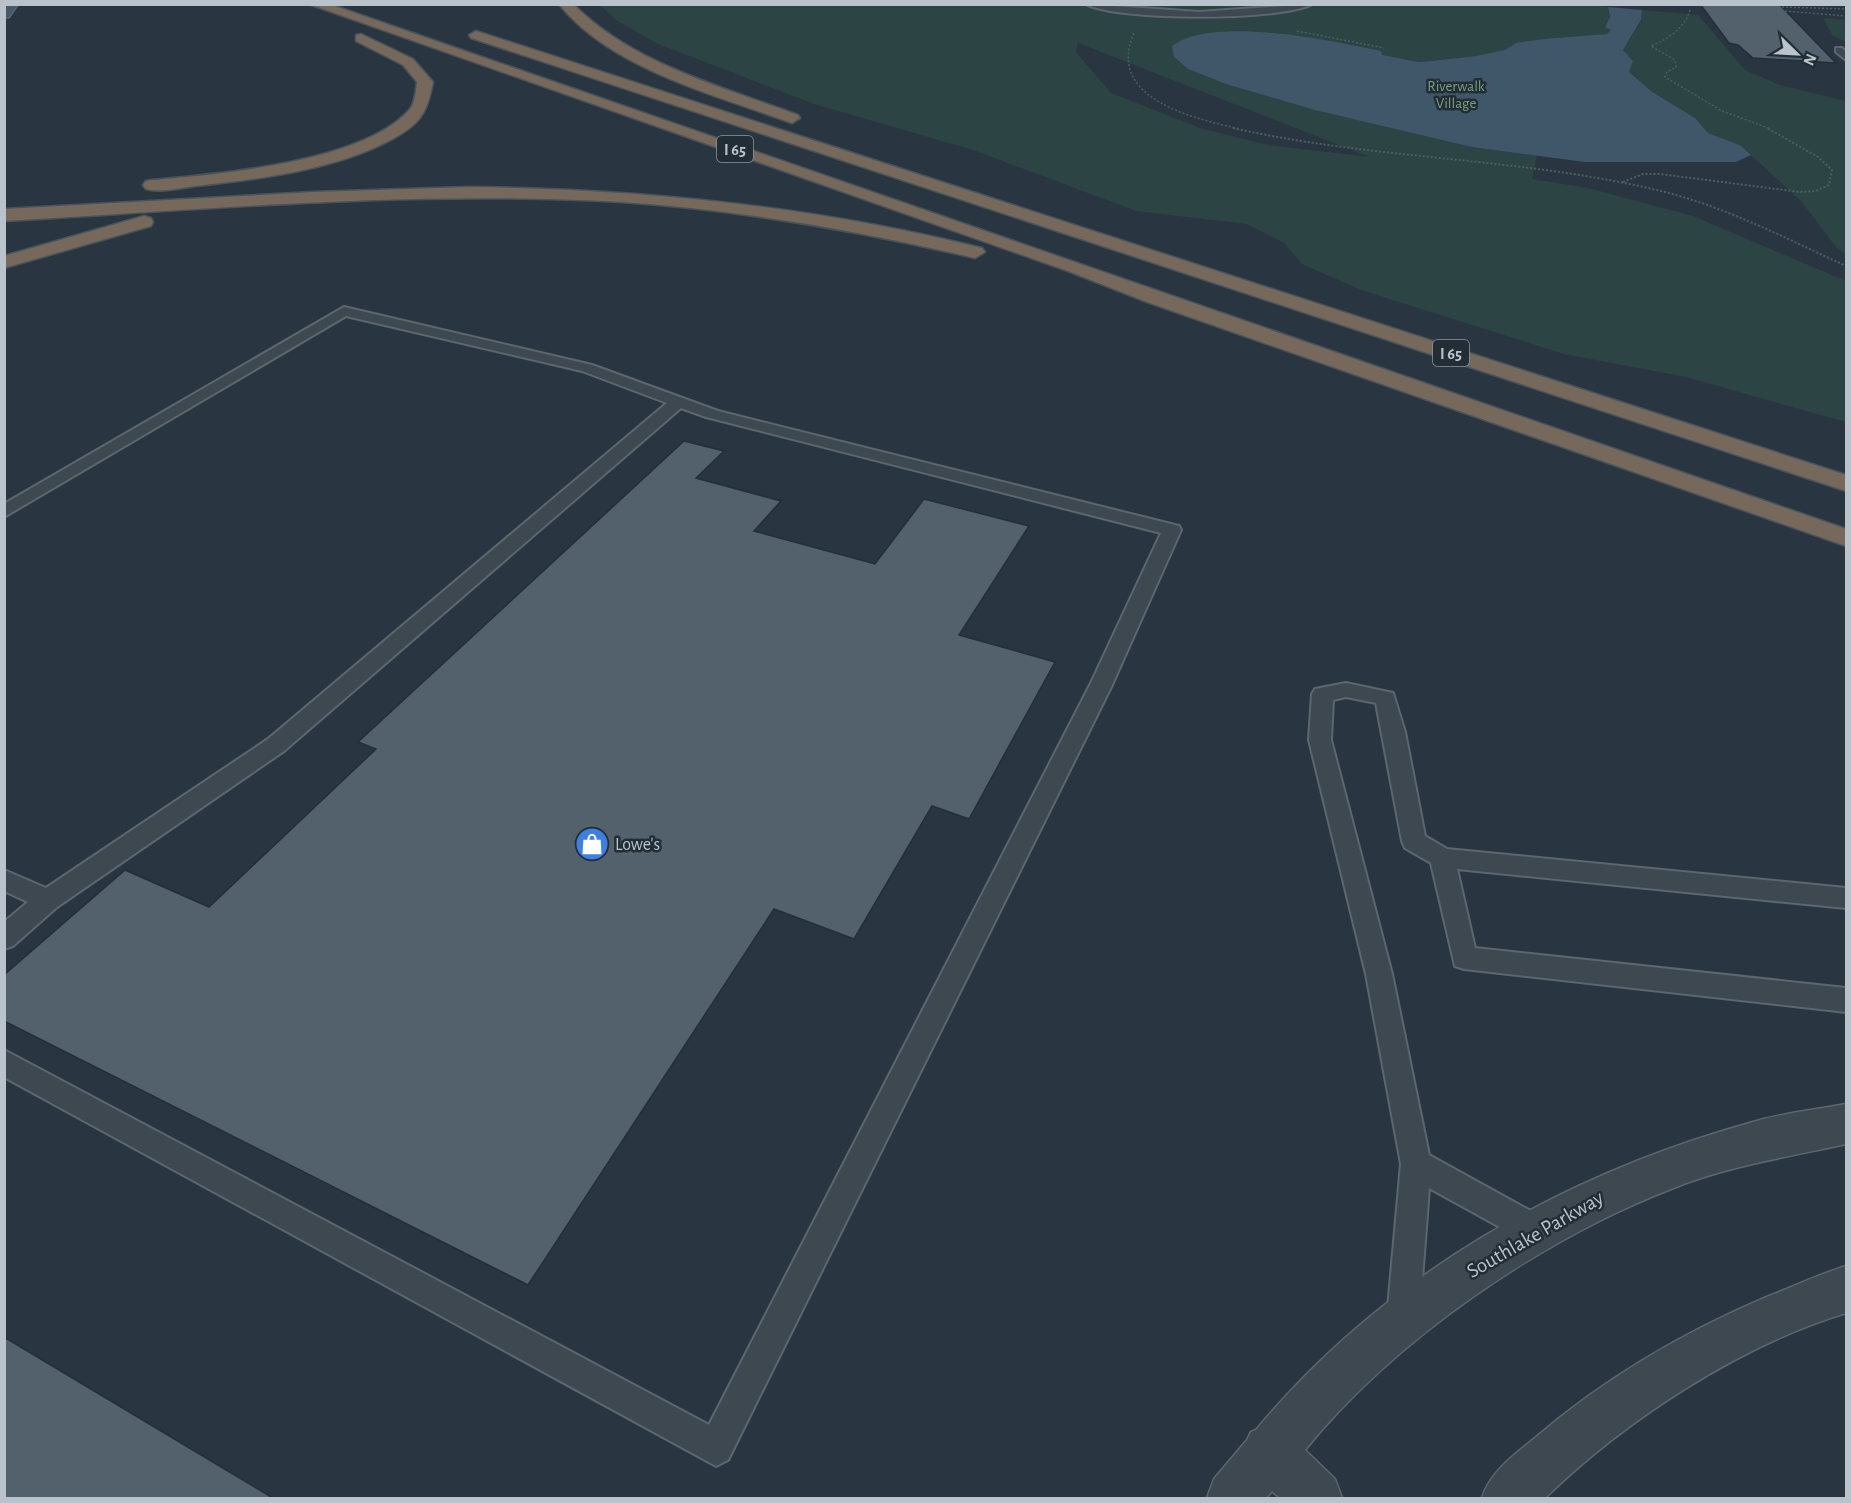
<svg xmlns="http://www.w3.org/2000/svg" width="1851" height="1503" font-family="'Alegreya Sans',sans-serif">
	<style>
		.green { fill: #2c4443; fill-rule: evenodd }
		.water { fill: #405669 }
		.building { fill: #52616c; stroke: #242f38; stroke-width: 1.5 }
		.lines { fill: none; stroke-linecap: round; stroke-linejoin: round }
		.service-casing { stroke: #5b666e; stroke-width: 4 }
		.tertiary-casing { stroke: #5b666e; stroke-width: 3 }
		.secondary-casing { stroke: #5b666e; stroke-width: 3 }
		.motorway-casing { stroke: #48535b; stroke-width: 3 }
		.path-far1 { stroke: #4b6060; stroke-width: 1.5; stroke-dasharray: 2 2; stroke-linecap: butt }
		.path { stroke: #4b6060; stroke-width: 2; stroke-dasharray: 2 2; stroke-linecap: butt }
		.service { fill: #3d4851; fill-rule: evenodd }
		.tertiary { fill: #3d4851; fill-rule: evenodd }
		.secondary { fill: #4b5764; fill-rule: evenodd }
		.motorway { fill: #76685b; fill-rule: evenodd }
		.labels { text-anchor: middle; stroke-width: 5; stroke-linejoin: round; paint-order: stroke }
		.far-park-label { font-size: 15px; fill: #7a9f7e; stroke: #222d36 }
		.shield { fill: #222d36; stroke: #8c969e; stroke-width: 1.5 }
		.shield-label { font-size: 16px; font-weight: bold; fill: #bac3cb }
		.poi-label { font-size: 18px; fill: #bac3cb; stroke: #222d36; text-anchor: start }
		.near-street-label { font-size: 21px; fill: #bac3cb; stroke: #222d36 }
	</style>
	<rect width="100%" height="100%" fill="#293641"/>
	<g class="green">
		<path d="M1576,4L1608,7L1611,30L1607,34L1561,39L1532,179L1588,188L1693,216L1846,281V422L1686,377L1564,354L1361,290L1302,264L1284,243L1247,224L1136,211L973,150L814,104L658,44L616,20L600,5ZM1078,43L1370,157L1268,145L1200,128L1111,93L1076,52Z"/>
		<path d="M1642,10L1698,15L1745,70L1780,85L1846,101V255L1836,247L1801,201L1740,145L1708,133L1695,118L1651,91L1628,72L1633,61L1623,50L1641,21Z"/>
		<path d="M1823,18L1846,20V42L1833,36Z"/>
	</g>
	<path class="water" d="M1608,7L1642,10L1641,20L1623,50L1633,61L1629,72L1651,91L1695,118L1708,133L1740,145L1751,155L1736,162H1585L1472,147L1315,110L1226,84L1188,69L1174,57L1172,46C1213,15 1333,41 1381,51L1382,55L1418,62L1432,61L1476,56L1505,50L1516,43L1544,39L1607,34L1611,30L1605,27L1610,17Z"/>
	<g class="building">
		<path d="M1700,4H1779L1836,63L1753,58L1738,45L1729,43Z"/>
		<path d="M684,441L724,451L696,478L781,501L754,531L875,564L924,499L1029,526L959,635L1055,662L969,819L932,806L854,939L774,909L528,1285L4,1021V975L125,870L209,907L376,749L358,742Z"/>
		<path d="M4,1337L273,1498H4Z"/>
	</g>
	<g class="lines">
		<defs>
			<g id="service">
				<path d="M1086,4L1199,12L1312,4C1282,21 1116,21 1086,4Z"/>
				<path d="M1836,48H1842L1846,52V60L1836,52Z"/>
				<path d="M344,307L592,365L718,411L1179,526L1181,530L1112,685L728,1460L716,1466L4,1077V1050L709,1425L1090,685L1161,533L706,417L681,408L284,751L57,907L13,946L4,949V922L28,902L4,891V870L46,888L268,739L667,403L582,371L346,316L4,517V504Z"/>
				<path d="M1346,683L1393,693L1405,732L1425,836L1447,849L1846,888V908L1457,869L1475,948L1846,988V1012L1464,969L1455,966L1431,863L1405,848L1402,841L1376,703L1346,697L1333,700L1331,740L1392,974L1429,1155L1547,1220L1552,1231L1547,1242L1536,1247L1429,1188L1419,1319L1415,1331L1403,1335L1391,1331L1387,1319L1401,1164L1366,974L1309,740L1312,694L1315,689Z"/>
			</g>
			<g id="tertiary">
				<path d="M1846,1104V1144C1787,1157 1728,1166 1671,1189C1540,1240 1394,1340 1305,1450L1335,1479L1342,1498H1280L1272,1491L1266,1498H1207L1214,1479L1247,1440L1251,1432L1256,1430C1384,1276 1562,1175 1753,1122C1783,1113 1815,1110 1846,1104Z"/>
				<path d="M1846,1266V1313C1740,1345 1624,1421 1545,1498H1482C1490,1472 1514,1455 1535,1438C1605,1378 1684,1332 1769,1296C1795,1286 1820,1274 1846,1266Z"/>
			</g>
			<path id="secondary" d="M18,4L9,17L4,18L5,4Z"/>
			<g id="motorway">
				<path d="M309,4H329L1846,529V546L1147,302L1068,271Z"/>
				<path d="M559,4H573C633,64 720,86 798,115L800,118L792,123L786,121C712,94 610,68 559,4Z"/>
				<path d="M476,31L1846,475V491L471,38L469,35Z"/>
				<path d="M361,34L413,59L433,82C428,107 424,120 401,134C345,169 260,179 196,186C180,188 161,193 146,189L143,185L146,181L152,180C219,174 365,162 410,109C415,103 416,90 417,82L403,65L356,41V35Z"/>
				<path d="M468,187C642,189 813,206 982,248L985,252L975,258C859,231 741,210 622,202C416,190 210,209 4,221V209L313,192Z"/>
				<path d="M144,216L151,218L153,222L151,226L4,268V256Z"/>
			</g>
		</defs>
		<use href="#service" class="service-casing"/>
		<use href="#tertiary" class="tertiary-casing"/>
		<use href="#secondary" class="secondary-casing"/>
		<use href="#motorway" class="motorway-casing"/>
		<g class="path-far1">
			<path d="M1782,7L1846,9"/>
			<path d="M1690,10C1685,28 1667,40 1651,46L1675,60L1676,67L1667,72L1665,77L1722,111L1771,129"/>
			<path d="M1785,11L1846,16"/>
			<path d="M1297,31L1384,48"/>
			<path d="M1134,33C1105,99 1193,118 1240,129"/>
		</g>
		<g class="path">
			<path d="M1233,128C1369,159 1511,157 1648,188C1718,203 1781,236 1846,266"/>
			<path d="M1623,182L1643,174H1660L1800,192L1816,191L1829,185L1832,170L1818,157L1767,128"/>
		</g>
		<use href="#service" class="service"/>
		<use href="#tertiary" class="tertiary"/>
		<use href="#secondary" class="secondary"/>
		<use href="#motorway" class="motorway"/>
	</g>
	<defs>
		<symbol id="shop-disc" viewBox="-11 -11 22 22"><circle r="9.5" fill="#3f7fe0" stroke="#222d36"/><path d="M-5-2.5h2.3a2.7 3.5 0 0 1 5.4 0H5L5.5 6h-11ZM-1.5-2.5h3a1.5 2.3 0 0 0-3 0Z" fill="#fff"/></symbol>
	</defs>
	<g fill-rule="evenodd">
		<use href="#shop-disc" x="573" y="825" width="38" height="38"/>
	</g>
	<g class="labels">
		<g class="far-park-label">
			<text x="1456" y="91">Riverwalk<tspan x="1456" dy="17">Village</tspan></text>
		</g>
		<g class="shield">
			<rect x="717" y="136" width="36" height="26" rx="4.5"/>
			<rect x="1433" y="340" width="36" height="26" rx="4.5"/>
		</g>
		<g class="shield-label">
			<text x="735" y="155">I 65</text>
			<text x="1451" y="359">I 65</text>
		</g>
		<g class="poi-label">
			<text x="615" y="850">Lowe's</text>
		</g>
		<g class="near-street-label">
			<text transform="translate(1535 1234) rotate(-30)" y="7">Southlake Parkway</text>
		</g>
	</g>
	<rect width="1851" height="1503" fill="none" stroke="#bac3cb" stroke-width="12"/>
	<g transform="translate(1797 54) rotate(114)" stroke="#222d36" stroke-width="4.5" paint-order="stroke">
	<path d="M0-4.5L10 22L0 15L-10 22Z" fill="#bac3cb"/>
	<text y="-9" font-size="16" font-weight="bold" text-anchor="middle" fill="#bac3cb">N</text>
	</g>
</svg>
